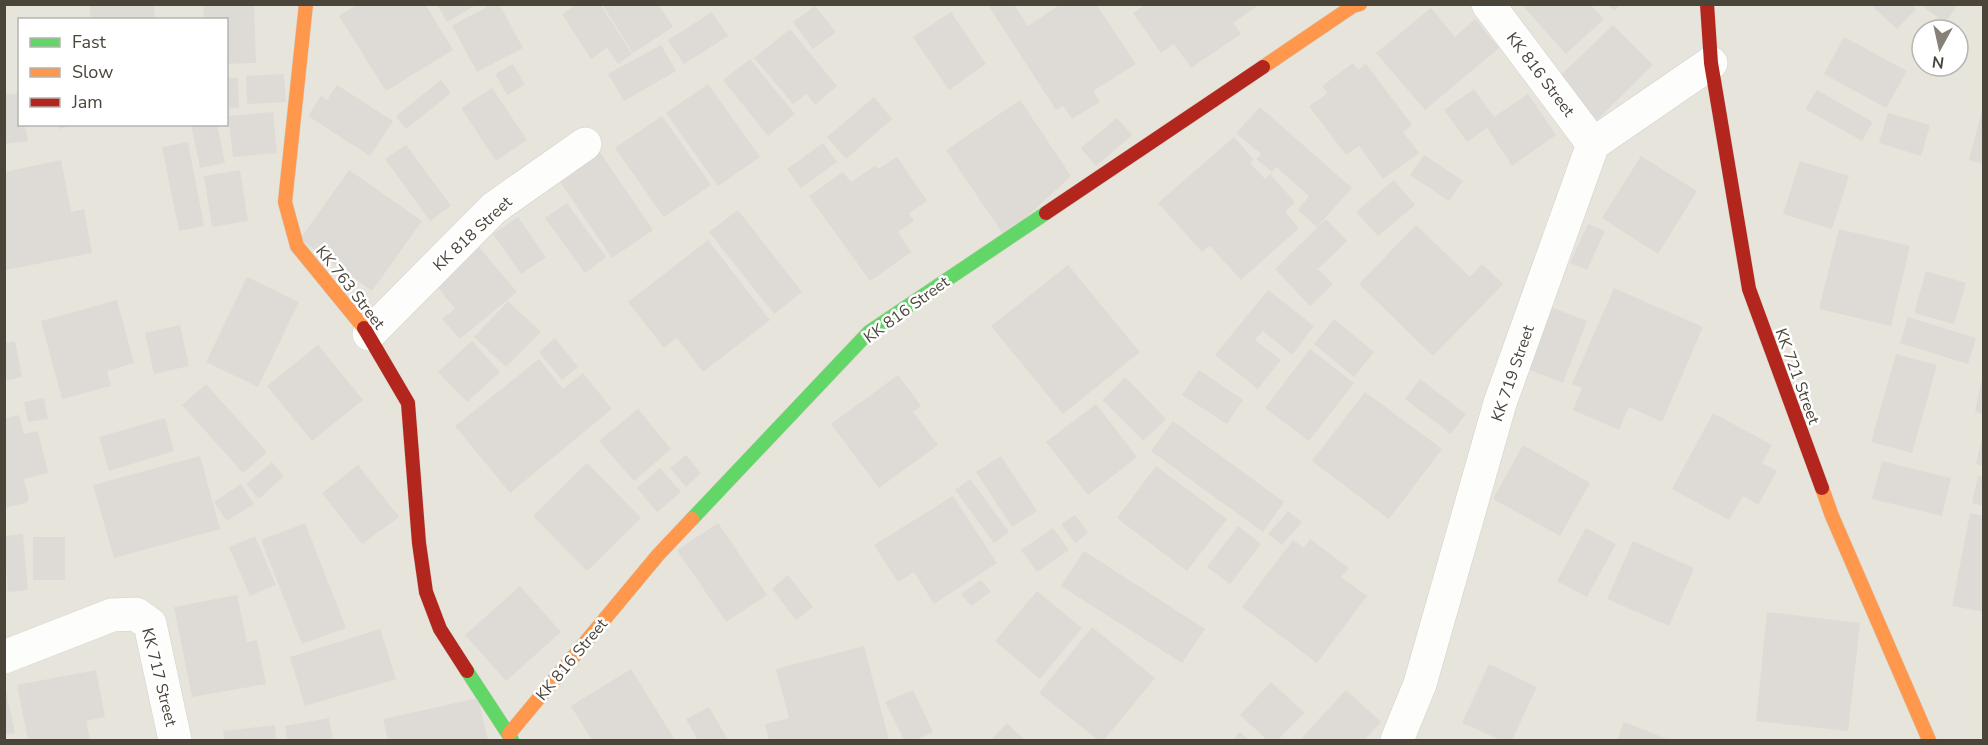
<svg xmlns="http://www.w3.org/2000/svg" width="1988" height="745" font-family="'Nunito Sans',sans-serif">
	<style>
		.residential { fill: #e7e4dc; fill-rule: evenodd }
		.building { fill: #dedbd6 }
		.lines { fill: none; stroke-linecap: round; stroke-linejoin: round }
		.street-casing { stroke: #d2d0cb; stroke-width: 34 }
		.fast-casing { stroke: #d3cfc5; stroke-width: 15 }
		.slow-casing { stroke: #d3cfc5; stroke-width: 15 }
		.jam-casing { stroke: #d3cfc5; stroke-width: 15 }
		.street { stroke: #fdfdfc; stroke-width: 33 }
		.fast { stroke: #63d668; stroke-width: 14 }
		.slow { stroke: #ff974d; stroke-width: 14 }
		.jam { stroke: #b3261e; stroke-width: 14 }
		.labels { text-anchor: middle; stroke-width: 5; stroke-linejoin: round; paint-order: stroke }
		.street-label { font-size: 16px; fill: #4b4439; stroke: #fff }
	</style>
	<rect width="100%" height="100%" fill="#f4f2ee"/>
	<path class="residential" d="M5,5H1983V740H5ZM20,20H226V124H20ZM1922,30H1958V66H1922Z"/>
	<g class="building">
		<path d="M89,4H154L155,20H91Z"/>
		<path d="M203,4H254L256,63L226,64V20H204Z"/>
		<path d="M358,4H425L453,50L386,91L339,16Z"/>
		<path d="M437,4H478L447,22Z"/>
		<path d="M492,4H499L523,48L477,72L452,26Z"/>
		<path d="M577,4H600L632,54L618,64L607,48L591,59L562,14Z"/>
		<path d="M602,4H658L673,27L633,53Z"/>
		<path d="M990,4H1014L1028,26L1061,4H1096L1136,64L1093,91L1100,102L1072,119L1063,106L1056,110L988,5Z"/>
		<path d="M1146,4H1254L1256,7L1233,23L1241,34L1191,68L1174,44L1161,53L1133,13Z"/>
		<path d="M1521,4H1590L1604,19L1566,54Z"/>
		<path d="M1607,4H1621L1614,11Z"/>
		<path d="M1875,4H1911L1916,9L1897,29L1873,7Z"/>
		<path d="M1920,4H1958L1945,23Z"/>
		<path d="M815,6L836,32L813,49L793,22Z"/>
		<path d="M1431,8L1455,37L1475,19L1499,48L1425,110L1376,53Z"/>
		<path d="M712,12L728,36L684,64L668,40Z"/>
		<path d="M951,12L986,64L949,90L913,37Z"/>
		<path d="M1613,25L1653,65L1597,120L1557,79Z"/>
		<path d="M790,29L837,86L815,105L807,94L793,104L754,58Z"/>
		<path d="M1844,37L1907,71L1886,108L1824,74Z"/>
		<path d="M661,45L676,71L624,101L608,74Z"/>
		<path d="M750,59L795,114L768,136L723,80Z"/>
		<path d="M1353,63L1358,70L1366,64L1412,125L1403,132L1419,153L1383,179L1359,146L1346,155L1309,106L1328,93L1322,86Z"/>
		<path d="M513,64L525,85L507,95L495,74Z"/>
		<path d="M284,74L286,102L247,104L246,76Z"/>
		<path d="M226,78H238L239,108L226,109Z"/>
		<path d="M441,80L451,93L406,129L396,116Z"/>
		<path d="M708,84L760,157L718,186L666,113Z"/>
		<path d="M337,85L393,121L370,156L308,116L321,96L327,100Z"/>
		<path d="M492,88L527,140L496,161L461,108Z"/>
		<path d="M1474,89L1494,117L1528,94L1556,135L1512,166L1487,128L1467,142L1444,110Z"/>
		<path d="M1817,90L1873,122L1862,141L1805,109Z"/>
		<path d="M20,93V124H25L28,141L4,144V95Z"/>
		<path d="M874,97L892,119L846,159L827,137Z"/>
		<path d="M1020,100L1071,176L1005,237L946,150Z"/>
		<path d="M1260,107L1352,188L1317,227L1298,210L1309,196L1276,167L1272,172L1256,159L1261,154L1236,133Z"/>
		<path d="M1982,111L1984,112V164L1969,160Z"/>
		<path d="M273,112L277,153L233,157L228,116Z"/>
		<path d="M1888,113L1930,125L1921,156L1879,143Z"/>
		<path d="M662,116L711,185L664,217L615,148Z"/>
		<path d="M1117,118L1132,135L1096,166L1081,148Z"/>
		<path d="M58,124H74V125L59,129Z"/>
		<path d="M191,124H217L225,163L200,168Z"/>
		<path d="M1234,137L1254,160L1250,163L1265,179L1270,174L1295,202L1285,212L1299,228L1241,280L1210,246L1202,252L1158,203Z"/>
		<path d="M188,142L204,226L179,231L162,147Z"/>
		<path d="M823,143L837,162L801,188L787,169Z"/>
		<path d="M406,145L451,206L430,221L385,159Z"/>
		<path d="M599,151L653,230L612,258L558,179Z"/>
		<path d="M1424,155L1463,181L1449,201L1410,175Z"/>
		<path d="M1641,156L1697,191L1658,254L1602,218Z"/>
		<path d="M897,157L927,201L909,213L914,221L898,232L911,252L870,281L809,196L843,172L851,182L875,166L878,169Z"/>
		<path d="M61,160L71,212L84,209L92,253L6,270L4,172Z"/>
		<path d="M1800,161L1849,176L1832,229L1783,214Z"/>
		<path d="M240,170L248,221L212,227L204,176Z"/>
		<path d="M349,170L422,221L372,291L300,239Z"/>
		<path d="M1394,180L1415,205L1378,236L1356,212Z"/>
		<path d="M567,203L606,257L585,273L545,218Z"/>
		<path d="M738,210L802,292L774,314L709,232Z"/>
		<path d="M518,217L546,257L521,274L493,234Z"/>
		<path d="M1326,219L1347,241L1318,269L1333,284L1310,306L1275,269Z"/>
		<path d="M1588,224L1605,231L1587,270L1570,263Z"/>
		<path d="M1416,225L1470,277L1482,264L1503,284L1433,356L1359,284Z"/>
		<path d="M1839,229L1910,246L1891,326L1819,309Z"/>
		<path d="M708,240L770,320L703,372L677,338L664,348L628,302Z"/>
		<path d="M475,242L517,292L460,339L442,319L455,309L431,279Z"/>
		<path d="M1068,265L1140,352L1063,414L991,326Z"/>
		<path d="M1926,271L1966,283L1954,324L1914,313Z"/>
		<path d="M247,277L299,302L258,387L206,362Z"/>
		<path d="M1614,288L1703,327L1662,422L1629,407L1619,430L1573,410L1582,388L1572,384Z"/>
		<path d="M1268,290L1314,326L1292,355L1263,331L1255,340L1281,360L1258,389L1215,355Z"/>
		<path d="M117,300L134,363L107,371L111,386L62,399L41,321Z"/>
		<path d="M508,301L541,332L506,367L474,337Z"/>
		<path d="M1551,307L1587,321L1563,383L1527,369Z"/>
		<path d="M1908,317L1976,338L1968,364L1900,343Z"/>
		<path d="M1334,319L1374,352L1354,377L1314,344Z"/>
		<path d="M180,325L189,366L154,374L145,333Z"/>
		<path d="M555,338L578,367L562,380L539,352Z"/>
		<path d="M15,341L22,377L4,381V343Z"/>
		<path d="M472,341L500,372L467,402L438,372Z"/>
		<path d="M318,345L363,400L312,441L267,386Z"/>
		<path d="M1310,349L1354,383L1309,441L1265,408Z"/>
		<path d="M1896,354L1937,365L1912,453L1871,442Z"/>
		<path d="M539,359L563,389L583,373L612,409L510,493L455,426Z"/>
		<path d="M1199,370L1243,400L1227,424L1182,395Z"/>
		<path d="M898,375L921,406L913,412L938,445L879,488L831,424Z"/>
		<path d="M1125,377L1166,419L1143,441L1102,400Z"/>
		<path d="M1982,378H1984V414L1975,412Z"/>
		<path d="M1420,379L1466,414L1451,434L1405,399Z"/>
		<path d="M206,384L267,452L243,473L182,405Z"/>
		<path d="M1365,392L1442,449L1389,519L1312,461Z"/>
		<path d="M44,398L48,419L28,422L24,402Z"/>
		<path d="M1096,404L1137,457L1088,495L1046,442Z"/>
		<path d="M638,409L671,449L634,481L599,441Z"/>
		<path d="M1713,413L1772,445L1762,463L1777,471L1758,505L1743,496L1729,520L1672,489Z"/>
		<path d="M19,415L24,434L38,431L48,473L24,479L29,499L26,503L4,508V418Z"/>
		<path d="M165,418L174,451L109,471L99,437Z"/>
		<path d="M1173,421L1284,502L1263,532L1151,451Z"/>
		<path d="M1983,434H1984V466L1976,464Z"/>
		<path d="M1523,445L1590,483L1560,536L1493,499Z"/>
		<path d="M686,455L701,473L686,487L670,468Z"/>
		<path d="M200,456L220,529L114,558L93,485Z"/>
		<path d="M1001,456L1037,511L1012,527L976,472Z"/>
		<path d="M1882,461L1951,478L1942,516L1872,499Z"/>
		<path d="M272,462L284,476L259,499L246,484Z"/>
		<path d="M587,463L641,518L587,571L533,516Z"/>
		<path d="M358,465L399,517L362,544L322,493Z"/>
		<path d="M1156,466L1227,519L1187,571L1117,518Z"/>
		<path d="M660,468L681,492L657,512L637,488Z"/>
		<path d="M1978,476L1984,477V506L1972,503Z"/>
		<path d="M970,479L1009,532L994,543L955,490Z"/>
		<path d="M241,484L254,504L227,521L214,502Z"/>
		<path d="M953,496L997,563L934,604L914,572L898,582L874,545Z"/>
		<path d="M1288,511L1302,522L1282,545L1268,534Z"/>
		<path d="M1970,513L1984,516V612L1952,606Z"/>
		<path d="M1075,515L1088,533L1075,543L1061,524Z"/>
		<path d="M305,523L346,628L302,644L261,540Z"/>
		<path d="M718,523L767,595L726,622L677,550Z"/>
		<path d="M1238,526L1261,544L1230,584L1207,567Z"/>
		<path d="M1053,528L1069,550L1037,572L1021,550Z"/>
		<path d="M1586,528L1616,544L1587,597L1557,581Z"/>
		<path d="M23,534L28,590L8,592L4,536Z"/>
		<path d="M255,536L276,585L250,596L229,547Z"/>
		<rect x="33" y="537" width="32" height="43"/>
		<path d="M1310,539L1349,568L1341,577L1367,596L1317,663L1242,607L1293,540L1304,548Z"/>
		<path d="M1633,541L1694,568L1669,626L1607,599Z"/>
		<path d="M1084,551L1205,629L1182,663L1061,586Z"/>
		<path d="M788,575L813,607L796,620L772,589Z"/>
		<path d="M981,580L991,592L971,606L961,594Z"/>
		<path d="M520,586L561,632L506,681L465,635Z"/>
		<path d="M1037,591L1082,628L1040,679L995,641Z"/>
		<path d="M237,595L247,642L257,640L266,684L192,697L174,607Z"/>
		<path d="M1767,612L1860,623L1848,731L1756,721Z"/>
		<path d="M1092,627L1155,678L1104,740H1098L1039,693Z"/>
		<path d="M380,629L396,679L305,706L290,657Z"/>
		<path d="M864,646L889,740H769L765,724L789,718L776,669Z"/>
		<path d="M1489,664L1537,687L1512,740H1501L1462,723Z"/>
		<path d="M631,669L675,740H592L571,706Z"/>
		<path d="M96,670L105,717L86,721L90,740H28L17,685Z"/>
		<path d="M1271,682L1305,713L1278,740H1267L1240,715Z"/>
		<path d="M5,686L15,733L5,735Z"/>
		<path d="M913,690L933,732L916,740H904L885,702Z"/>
		<path d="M1346,690L1381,722L1364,740H1300Z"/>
		<path d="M478,698L488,740H388L383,719Z"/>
		<path d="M709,707L728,740H698L686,719Z"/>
		<path d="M329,718L333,740H287L285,726Z"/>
		<path d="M1624,722L1670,740H1617Z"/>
		<path d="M1007,723L1025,740H990Z"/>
		<path d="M275,725L276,740H224L223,731Z"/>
		<path d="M1240,732L1249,740H1233Z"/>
	</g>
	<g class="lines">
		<defs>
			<g id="street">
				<path d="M1488,4L1593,144"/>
				<path d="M369,334L494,208L585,144"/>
				<path d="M4,657L112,615L136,614L150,624L175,740"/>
				<path d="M1397,740L1420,684L1500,403L1593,144L1711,63"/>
			</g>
			<g id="fast">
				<path d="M692,519L869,332L1046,213"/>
				<path d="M467,671L512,740"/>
			</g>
			<g id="slow">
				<path d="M306,4L285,202L297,246L364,328"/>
				<path d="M1263,67L1353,6L1360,4"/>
				<path d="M1822,488L1832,516L1929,740"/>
				<path d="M509,734L658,555L692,519"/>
			</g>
			<g id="jam">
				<path d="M1707,4L1711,63L1749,289L1822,488"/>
				<path d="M1046,213L1263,67"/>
				<path d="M364,328L408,403L419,543L426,592L440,629L467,671"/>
			</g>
		</defs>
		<use href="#street" class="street-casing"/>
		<use href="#fast" class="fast-casing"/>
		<use href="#slow" class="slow-casing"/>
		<use href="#jam" class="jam-casing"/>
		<use href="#street" class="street"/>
		<use href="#fast" class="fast"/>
		<use href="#slow" class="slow"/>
		<use href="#jam" class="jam"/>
	</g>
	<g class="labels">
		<g class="street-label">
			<text transform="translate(1541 74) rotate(53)" y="6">KK 816 Street</text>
			<text transform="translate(472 233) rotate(-43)" y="6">KK 818 Street</text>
			<text transform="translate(351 287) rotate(52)" y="6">KK 763 Street</text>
			<text transform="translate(906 309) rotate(-36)" y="6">KK 816 Street</text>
			<text transform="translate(1512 373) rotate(-71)" y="6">KK 719 Street</text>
			<text transform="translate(1798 376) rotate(70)" y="6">KK 721 Street</text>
			<text transform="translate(571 659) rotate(-50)" y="6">KK 816 Street</text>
			<text transform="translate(160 677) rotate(76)" y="6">KK 717 Street</text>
		</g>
	</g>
	<rect width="1988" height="745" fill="none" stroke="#4b4439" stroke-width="12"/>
	<rect x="18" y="18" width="210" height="108" fill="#ffffff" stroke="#b7b4b0" stroke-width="1.5"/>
	<rect x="30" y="38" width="30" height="9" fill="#63d668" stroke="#b7b4b0" stroke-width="1.5"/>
	<text x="72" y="48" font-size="18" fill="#4b4439">Fast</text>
	<rect x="30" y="68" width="30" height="9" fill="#ff974d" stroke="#b7b4b0" stroke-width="1.5"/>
	<text x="72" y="78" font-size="18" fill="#4b4439">Slow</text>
	<rect x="30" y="98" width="30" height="9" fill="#b3261e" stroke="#b7b4b0" stroke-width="1.5"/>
	<text x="72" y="108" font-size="18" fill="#4b4439">Jam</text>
	<g transform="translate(1940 48) rotate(188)"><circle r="28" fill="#ffffff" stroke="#b7b4b0" stroke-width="1.5"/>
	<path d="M0-4.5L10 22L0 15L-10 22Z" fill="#868178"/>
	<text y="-9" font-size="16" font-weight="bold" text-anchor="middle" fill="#4b4439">N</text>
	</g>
</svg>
